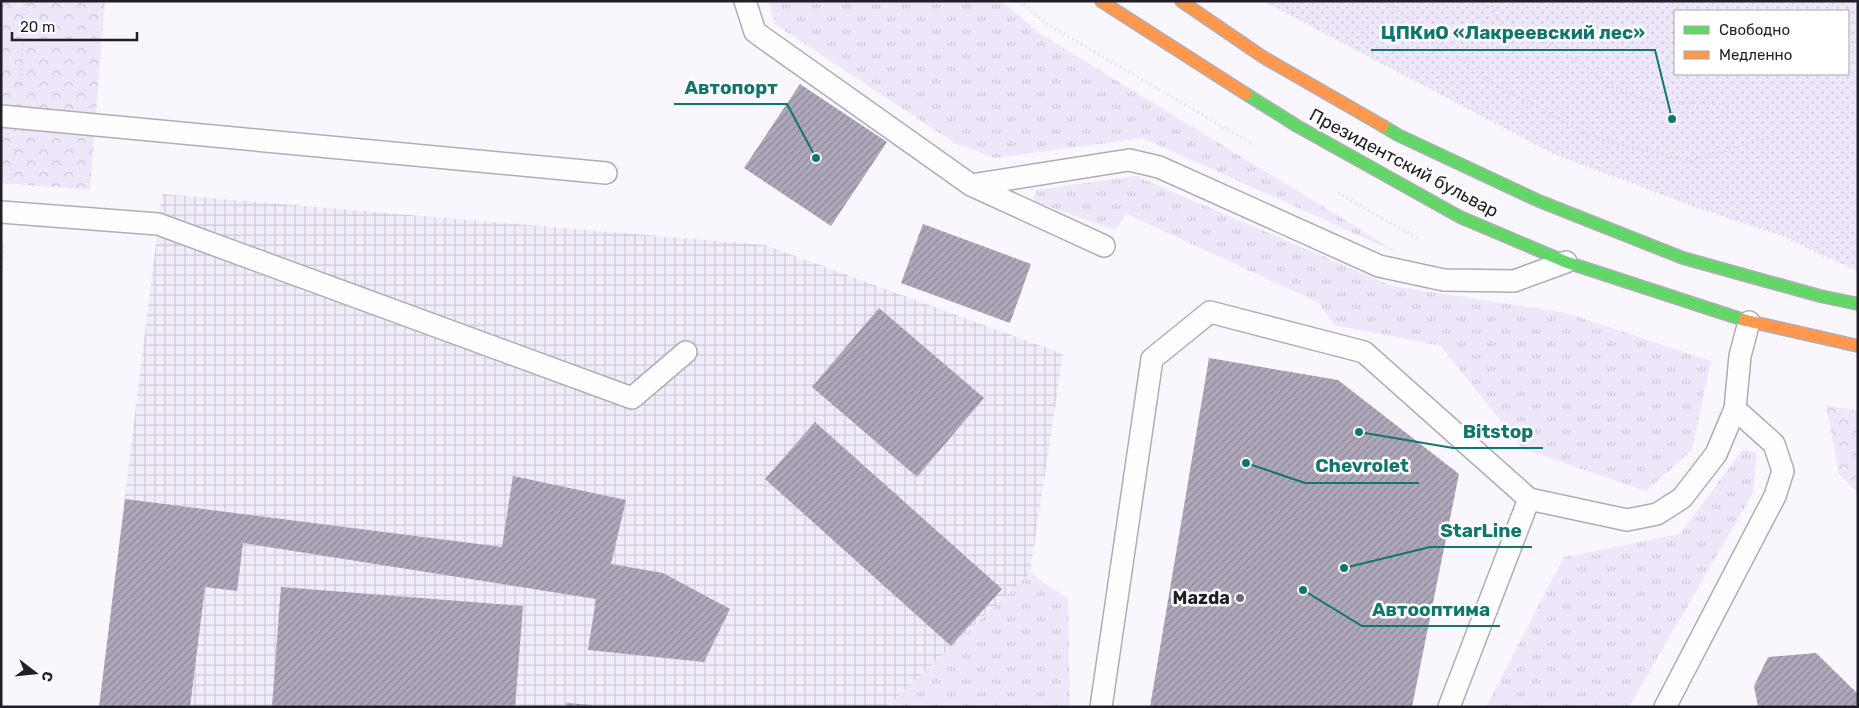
<svg xmlns="http://www.w3.org/2000/svg" width="1859" height="708" font-family="Rubik,sans-serif">
	<style>
		.industrial { fill: url(#industrial-grid) }
		.grass { fill: url(#grass-tufts) }
		.forest { fill: url(#forest-crowns) }
		.park { fill: url(#park-dots); fill-rule: evenodd }
		.building { fill: url(#building-hatch) }
		.lines { fill: none; stroke-linecap: round; stroke-linejoin: round }
		.lane-casing { stroke: #afadb4; stroke-width: 24 }
		.fast-casing { stroke: #afadb4; stroke-width: 14 }
		.slow-casing { stroke: #afadb4; stroke-width: 14 }
		.path { stroke: #d8d7d9; stroke-width: 3; stroke-dasharray: 1 4; stroke-linecap: butt }
		.lane { stroke: #fefeff; stroke-width: 21 }
		.fast { stroke: #63d668; stroke-width: 11 }
		.slow { stroke: #ff974d; stroke-width: 11 }
		.poi-dot { fill: #6d6a72; stroke: #fff; stroke-width: 2 }
		.labels { text-anchor: middle; stroke-width: 5; stroke-linejoin: round; paint-order: stroke }
		.street-label { font-size: 18px; fill: #211e27; stroke: #fff }
		.poi-label { font-size: 18px; font-weight: bold; fill: #211e27; stroke: #fff; text-anchor: end }
		.leader { fill: none; stroke: #0f766e; stroke-width: 2 }
		.callout-dot { fill: #0f766e; stroke: #fff; stroke-width: 2 }
		.callout-label { font-size: 19px; text-anchor: middle; font-weight: bold; fill: #0f766e; stroke: #fff; stroke-width: 5; stroke-linejoin: round; paint-order: stroke }
	</style>
	<defs>
		<pattern id="industrial-grid" width="8" height="8" patternUnits="userSpaceOnUse" patternTransform="scale(1.25)"><rect width="8" height="8" fill="#f1ecf9"/><path d="M0 4h8M4 0v8" fill="none" stroke="#cecad5"/></pattern>
		<pattern id="grass-tufts" width="24" height="20" patternUnits="userSpaceOnUse" patternTransform="scale(1.25)"><rect width="24" height="20" fill="#eee7fa"/><path d="M3 7l-1-3M5 7V3M7 7l1-3M15 17l-1-3M17 17v-4M19 17l1-3" fill="none" stroke="#ccc6d6"/></pattern>
		<pattern id="forest-crowns" width="20" height="18" patternUnits="userSpaceOnUse" patternTransform="scale(1.25)"><rect width="20" height="18" fill="#eee7fa"/><path d="M2 6a3 3 0 1 1 6 0M12 15a3 3 0 1 1 6 0" fill="none" stroke="#ccc6d6"/></pattern>
		<pattern id="park-dots" width="8" height="8" patternUnits="userSpaceOnUse" patternTransform="scale(1.25)"><rect width="8" height="8" fill="#eee7fa"/><path d="M2 2h.1M6 6h.1" fill="none" stroke="#ccc6d6" stroke-width="1.8" stroke-linecap="round"/></pattern>
		<pattern id="building-hatch" width="6" height="6" patternUnits="userSpaceOnUse" patternTransform="scale(1.25)"><rect width="6" height="6" fill="#afa8ba"/><path d="M-1 1l2-2M0 6l6-6M5 7l2-2" fill="none" stroke="#8e8897"/></pattern>
	</defs>
	<rect width="100%" height="100%" fill="#f9f7fd"/>
	<path class="industrial" d="M162,194L765,245L1063,354L1030,573L887,707H99Z"/>
	<g class="grass">
		<path d="M768,1H1001L1042,35L1402,255L1143,138L995,158L956,144L776,25Z"/>
		<path d="M1136,176L1392,286L1567,313L1711,361L1692,450L1646,491L1523,449L1441,346L1334,325L1319,303L1127,214L1115,230L1033,201L1036,190Z"/>
		<path d="M1743,449L1757,453L1753,493L1629,707H1486L1564,557L1680,534Z"/>
		<path d="M1030,573L1068,599L1070,707H887Z"/>
	</g>
	<g class="forest">
		<path d="M1,1H105L90,190L1,183Z"/>
		<path d="M1826,405L1858,411V493L1839,474Z"/>
	</g>
	<path class="park" d="M1265,1H1858V272L1784,236L1694,206L1553,153ZM1675,11H1848V74H1675Z"/>
	<g class="building">
		<path d="M800,84L887,142L831,226L744,168Z"/>
		<path d="M923,224L1031,264L1010,323L901,283Z"/>
		<path d="M879,308L984,398L917,477L812,387Z"/>
		<path d="M1209,358L1338,380L1459,474L1412,707H1150Z"/>
		<path d="M815,422L1002,589L951,646L765,479Z"/>
		<path d="M513,476L626,500L611,564L663,573L730,609L704,662L588,650L596,599L243,543L237,591L205,587L190,707H99L125,499L502,547Z"/>
		<path d="M281,587L523,606L515,707H272Z"/>
		<path d="M1816,653L1858,694V707H1758L1754,686L1768,657Z"/>
		<path d="M567,703L592,705V707H564Z"/>
	</g>
	<g class="lines">
		<defs>
			<g id="lane">
				<path d="M745,1L755,32L971,185L1104,246"/>
				<path d="M1,116L606,173"/>
				<path d="M971,185L1129,160L1159,167L1379,266L1444,280L1514,281L1566,262"/>
				<path d="M1,212L158,224L632,398L686,352"/>
				<path d="M1101,707L1152,359L1210,312L1364,352L1529,499L1627,520L1657,514L1682,498L1716,454L1735,409L1740,356L1749,322"/>
				<path d="M1449,707L1529,499"/>
				<path d="M1665,707L1775,496L1783,471L1774,444L1735,409"/>
			</g>
			<g id="fast">
				<path d="M1246,94L1297,126L1460,217L1566,262L1744,320"/>
				<path d="M1383,126L1398,135L1539,201L1683,258L1820,296L1858,304"/>
			</g>
			<g id="slow">
				<path d="M1101,1L1246,94"/>
				<path d="M1181,1L1263,57L1383,126"/>
				<path d="M1744,320L1858,346"/>
			</g>
		</defs>
		<use href="#lane" class="lane-casing"/>
		<use href="#fast" class="fast-casing"/>
		<use href="#slow" class="slow-casing"/>
		<g class="path">
			<path d="M1020,1L1047,24L1254,145"/>
			<path d="M1265,1L1553,153L1694,206L1784,236L1832,260"/>
			<path d="M1385,1L1490,82L1600,140L1691,161L1772,136"/>
			<path d="M1491,1L1501,27L1554,46L1619,91L1655,102L1727,104"/>
			<path d="M20,85L25,1"/>
			<path d="M11,180L15,149"/>
			<path d="M1338,193L1419,239"/>
			<path d="M1,272L4,246"/>
		</g>
		<use href="#lane" class="lane"/>
		<use href="#fast" class="fast"/>
		<use href="#slow" class="slow"/>
	</g>
	<circle class="poi-dot" cx="1240" cy="598" r="5"/>
	<g class="labels">
		<g class="street-label">
			<text transform="translate(1404 163) rotate(28)" y="6">Президентский бульвар</text>
		</g>
		<g class="poi-label">
			<text x="1230" y="604">Mazda</text>
		</g>
	</g>
	<path class="leader" d="M1672 119L1655 50H1371M816 158L787 104H674M1359 432L1453 448H1543M1246 463L1305 483H1419M1344 568L1430 547H1532M1303 590L1362 626H1500"/>
	<g class="callout-dot">
		<circle cx="1672" cy="119" r="5"/>
		<circle cx="816" cy="158" r="5"/>
		<circle cx="1359" cy="432" r="5"/>
		<circle cx="1246" cy="463" r="5"/>
		<circle cx="1344" cy="568" r="5"/>
		<circle cx="1303" cy="590" r="5"/>
	</g>
	<g class="callout-label">
		<text x="1513" y="39">ЦПКиО «Лакреевский лес»</text>
		<text x="731" y="94">Автопорт</text>
		<text x="1498" y="438">Bitstop</text>
		<text x="1362" y="472">Chevrolet</text>
		<text x="1481" y="537">StarLine</text>
		<text x="1431" y="616">Автооптима</text>
	</g>
	<rect width="1859" height="708" fill="none" stroke="#211e27" stroke-width="5"/>
	<rect x="1674" y="10" width="175" height="65" fill="#ffffff" stroke="#a6a5a9"/>
	<rect x="1684" y="26" width="25" height="8" fill="#63d668" stroke="#a6a5a9"/>
	<text x="1719" y="35" font-size="15" fill="#211e27">Свободно</text>
	<rect x="1684" y="51" width="25" height="8" fill="#ff974d" stroke="#a6a5a9"/>
	<text x="1719" y="60" font-size="15" fill="#211e27">Медленно</text>
	<g transform="translate(35 673) rotate(106)" stroke="#ffffff" stroke-width="4" paint-order="stroke">
	<path d="M0-4L9 19L0 12L-9 19Z" fill="#211e27"/>
	<text y="-8" font-size="14" font-weight="bold" text-anchor="middle" fill="#211e27">С</text>
	</g>
	<path d="M12 32v8h125v-8" fill="none" stroke="#211e27" stroke-width="2.5"/>
	<text x="20" y="32" font-size="15" fill="#211e27" stroke="#ffffff" stroke-width="4" paint-order="stroke">20 m</text>
</svg>
